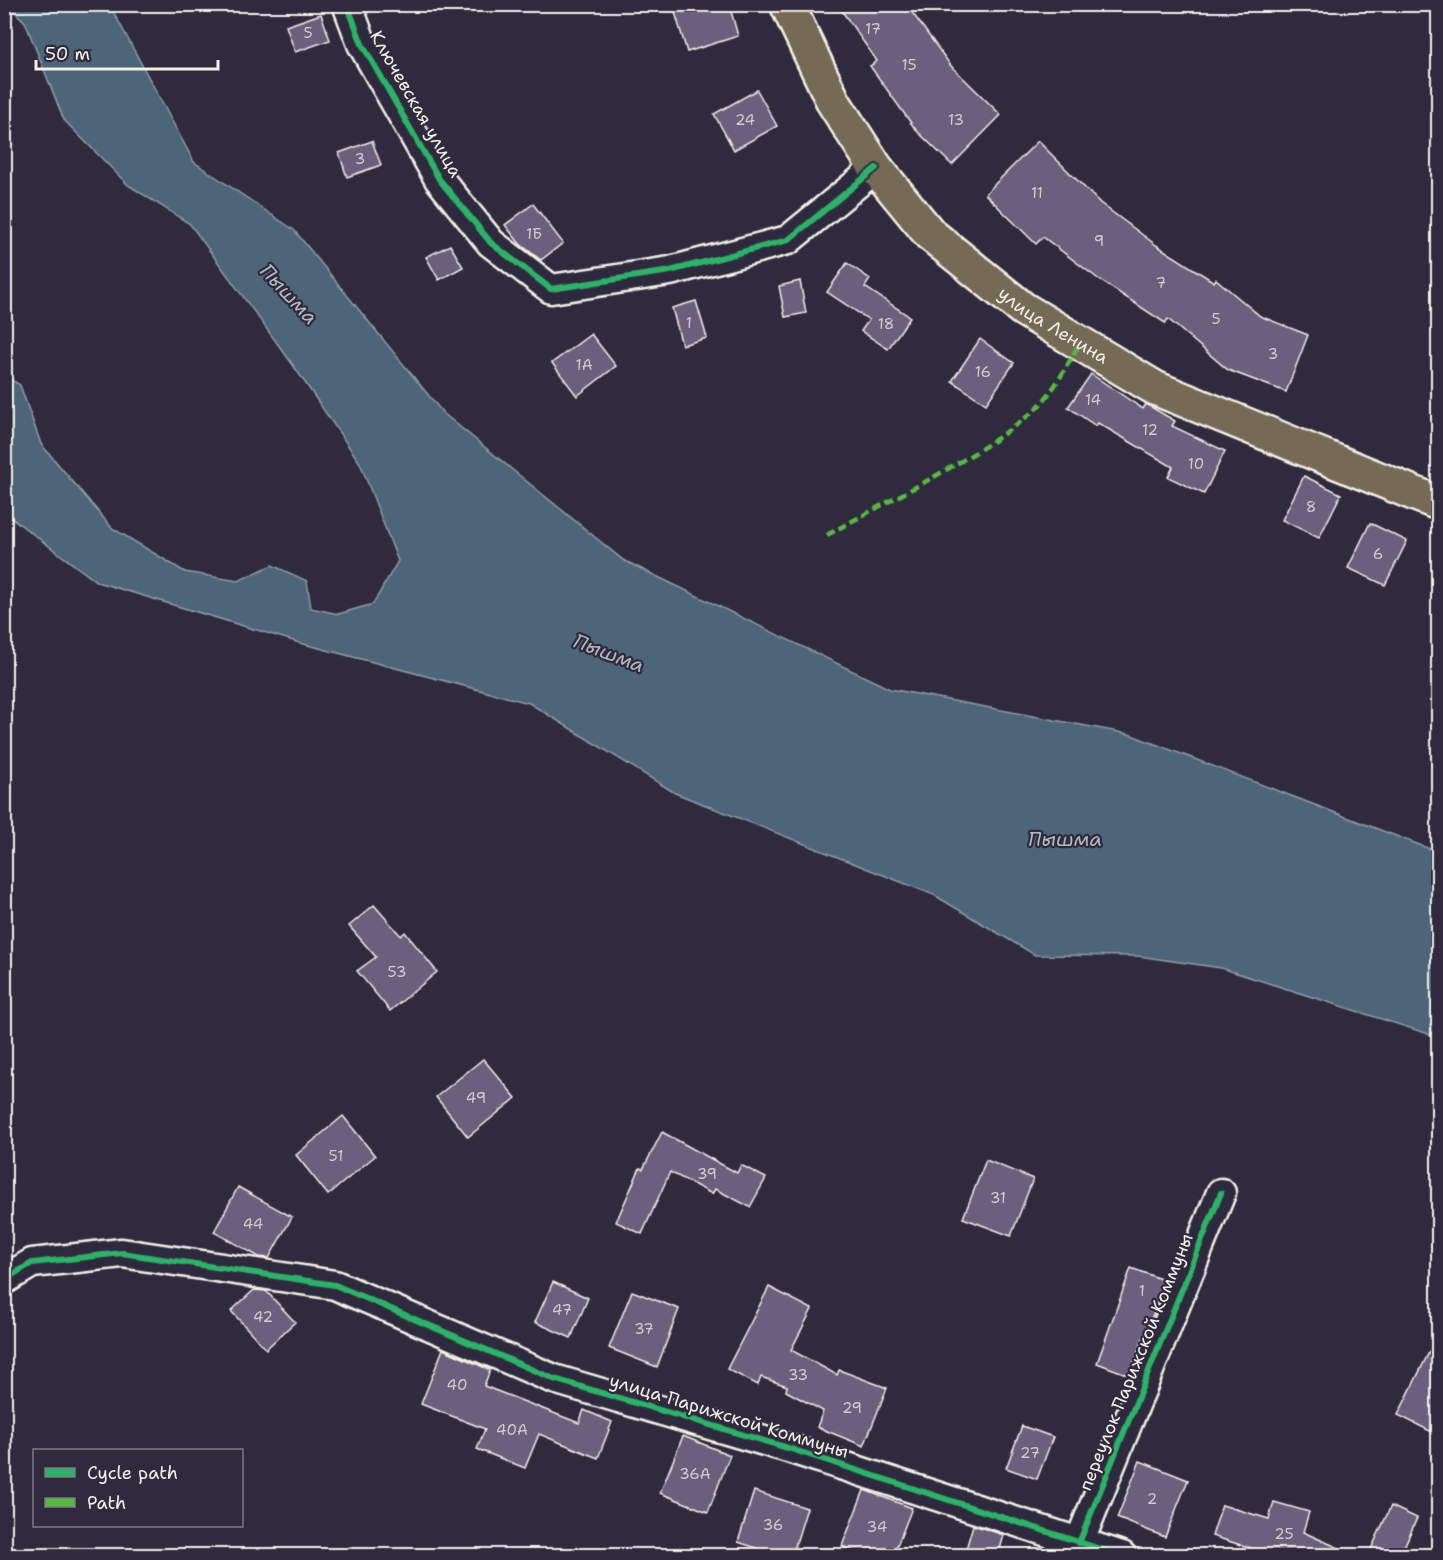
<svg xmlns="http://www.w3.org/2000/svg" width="1443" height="1560" font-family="'Shantell Sans',sans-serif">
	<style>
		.water { fill: #4e6579; stroke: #909da5; stroke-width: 1.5 }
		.building { fill: #6a5f7c; stroke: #f4f1e8; stroke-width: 1.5 }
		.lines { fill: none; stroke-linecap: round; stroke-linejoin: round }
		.minor-casing { stroke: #f4f1e8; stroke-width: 33 }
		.major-casing { stroke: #f4f1e8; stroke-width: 38 }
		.minor { stroke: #2f2a3d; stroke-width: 28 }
		.major { stroke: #746b55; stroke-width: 33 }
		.quiet { stroke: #58b947; stroke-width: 4.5; stroke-dasharray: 9 4.5; stroke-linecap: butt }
		.cycleway-casing { stroke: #2f2a3d; stroke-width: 10 }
		.cycleway { stroke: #2db169; stroke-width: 6 }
		.labels { text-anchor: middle; stroke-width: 4.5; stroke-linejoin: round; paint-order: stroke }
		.number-label { font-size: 15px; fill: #d2cccd }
		.street-label { font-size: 18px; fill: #f4f1e8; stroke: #2f2a3d }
		.water-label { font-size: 20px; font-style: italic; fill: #b2b9bc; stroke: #2f2a3d }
	</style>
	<rect width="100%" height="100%" fill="#2f2a3d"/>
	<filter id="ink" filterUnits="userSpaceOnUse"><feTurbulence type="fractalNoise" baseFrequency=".0167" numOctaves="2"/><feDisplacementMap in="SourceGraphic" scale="12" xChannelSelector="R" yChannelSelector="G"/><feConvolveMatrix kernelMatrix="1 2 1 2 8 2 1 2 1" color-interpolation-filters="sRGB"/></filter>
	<g filter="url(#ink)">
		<path class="water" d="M8,5H107L113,11L194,162L294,230L443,413L623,560L890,689L1129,734L1438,852V1037L1221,968L1138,956L1035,955L934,895L675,793L529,703L300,643L97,582L5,513V376L20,385L41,444L112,528L185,572L238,581L272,565L307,581L311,608L338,614L373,604L398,561L360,463L293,365L190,224L128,185L64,120L25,22Z"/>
		<g class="building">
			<path d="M690,4H729L738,36L687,52L674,9Z"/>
			<path d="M837,4H906L951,66L1001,115L952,165L916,130L870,66L877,61Z"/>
			<path d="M321,14L330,40L295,52L286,26Z"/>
			<path d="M757,90L777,126L734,150L714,114Z"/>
			<path d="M372,141L381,165L347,177L339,153Z"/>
			<path d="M1038,141L1100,203L1156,245L1214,282L1216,279L1260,316L1308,335L1286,392L1228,370L1168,319L1165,323L1101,281L1043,237L1036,244L985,194Z"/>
			<path d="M533,204L563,243L541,260L520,244L505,225Z"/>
			<path d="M450,245L463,267L439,280L426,257Z"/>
			<path d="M847,263L870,279L865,287L910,317L888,349L861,331L869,320L827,292Z"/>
			<path d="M800,281L806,313L785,317L779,286Z"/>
			<path d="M696,301L707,338L682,345L672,308Z"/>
			<path d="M591,334L616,366L577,396L552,363Z"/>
			<path d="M980,339L1014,363L986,404L952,381Z"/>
			<path d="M1091,374L1143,409L1146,404L1175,421L1172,426L1225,451L1204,494L1168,477L1173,467L1098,423L1096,426L1068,407Z"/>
			<path d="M1304,476L1341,494L1319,538L1282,520Z"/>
			<path d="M1370,523L1407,541L1385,585L1348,568Z"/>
			<path d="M374,905L401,936L405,932L437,972L390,1011L357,971L376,957L349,926Z"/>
			<path d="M483,1059L516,1098L468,1137L436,1097Z"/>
			<path d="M343,1116L375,1156L328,1195L296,1155Z"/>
			<path d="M662,1132L737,1173L741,1165L766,1178L750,1207L715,1189L712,1194L670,1172L642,1234L616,1222L640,1168L643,1169Z"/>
			<path d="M986,1160L1033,1179L1011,1236L963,1218Z"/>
			<path d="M238,1187L292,1217L269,1258L259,1257L214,1232Z"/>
			<path d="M1131,1268L1166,1281L1129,1375L1097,1363Z"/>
			<path d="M553,1282L588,1298L571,1338L535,1322Z"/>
			<path d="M769,1287L812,1309L791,1350L837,1375L839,1370L887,1388L864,1446L817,1427L823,1411L786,1391L787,1386L761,1377L758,1385L727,1369Z"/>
			<path d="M254,1290L266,1291L295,1322L266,1349L231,1311Z"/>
			<path d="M632,1291L679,1309L657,1367L609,1348Z"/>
			<path d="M1438,1334V1435L1398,1415Z"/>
			<path d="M443,1349L490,1370L484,1386L579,1423L584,1410L612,1422L598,1458L539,1434L525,1468L477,1449L485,1429L421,1404Z"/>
			<path d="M1022,1426L1053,1437L1037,1479L1006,1468Z"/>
			<path d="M683,1436L730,1455L708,1512L660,1493Z"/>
			<path d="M1140,1461L1188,1480L1165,1537L1117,1518Z"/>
			<path d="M864,1490L912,1508L893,1556H865L842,1546Z"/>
			<path d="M754,1491L807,1508L792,1556H781L738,1542Z"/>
			<path d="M1274,1502L1309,1512L1303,1532L1357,1556H1258L1260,1551L1212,1536L1222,1505L1269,1519Z"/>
			<path d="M1391,1506L1417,1518L1400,1556H1368Z"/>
			<path d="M973,1525L1004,1535L998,1556H964Z"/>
		</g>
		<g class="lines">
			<defs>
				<g id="minor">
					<path d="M347,4L362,44L439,179L491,243L551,289L670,271L788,240L876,168"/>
					<path d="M4,1280L32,1263L122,1253L335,1285L554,1379L788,1448L1122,1556"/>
					<path d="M1079,1543L1221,1193"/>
				</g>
				<g id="major">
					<path id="s1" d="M787,4L834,103L876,168L930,234L1023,309L1155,388L1438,503"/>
				</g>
			</defs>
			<use href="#minor" class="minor-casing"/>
			<use href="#major" class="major-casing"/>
			<use href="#minor" class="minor"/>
			<use href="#major" class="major"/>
			<path class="quiet" d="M827,535C891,499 974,460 1030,414C1052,396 1066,367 1080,343"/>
			<defs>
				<g id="cycleway">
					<path d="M347,4L362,44L439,179L491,243L551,289L670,271L788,240L876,168"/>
					<path d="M4,1280L32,1263L122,1253L335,1285L554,1379L788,1448L1122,1556"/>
					<path d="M1079,1543L1221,1193"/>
				</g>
			</defs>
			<use href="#cycleway" class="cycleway-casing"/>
			<use href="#cycleway" class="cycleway"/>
		</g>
	</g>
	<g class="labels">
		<g class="number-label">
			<text x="873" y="34">17</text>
			<text x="308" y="38">5</text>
			<text x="909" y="70">15</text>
			<text x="745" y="125">24</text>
			<text x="956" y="125">13</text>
			<text x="360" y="164">3</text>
			<text x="1037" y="198">11</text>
			<text x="534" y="239">1Б</text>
			<text x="1099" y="246">9</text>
			<text x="1161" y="288">7</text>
			<text x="1216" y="324">5</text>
			<text x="689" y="328">1</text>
			<text x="886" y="329">18</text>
			<text x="1273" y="359">3</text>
			<text x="584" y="370">1А</text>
			<text x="983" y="377">16</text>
			<text x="1093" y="405">14</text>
			<text x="1150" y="435">12</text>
			<text x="1196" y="469">10</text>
			<text x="1311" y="512">8</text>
			<text x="1378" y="559">6</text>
			<text x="397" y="977">53</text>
			<text x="476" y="1103">49</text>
			<text x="336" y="1161">51</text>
			<text x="707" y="1179">39</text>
			<text x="998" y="1203">31</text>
			<text x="253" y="1229">44</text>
			<text x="1142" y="1296">1</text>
			<text x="562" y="1315">47</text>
			<text x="263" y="1322">42</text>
			<text x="644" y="1334">37</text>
			<text x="798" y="1380">33</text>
			<text x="457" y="1390">40</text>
			<text x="852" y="1413">29</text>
			<text x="512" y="1435">40А</text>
			<text x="1030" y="1458">27</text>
			<text x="695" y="1479">36А</text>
			<text x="1152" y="1504">2</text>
			<text x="773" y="1530">36</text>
			<text x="877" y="1532">34</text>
			<text x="1284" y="1539">25</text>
		</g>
		<g class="street-label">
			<text transform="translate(416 104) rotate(60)" y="6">Ключевская улица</text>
			<text dy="6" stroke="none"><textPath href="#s1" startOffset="426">улица Ленина</textPath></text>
			<text transform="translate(1136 1362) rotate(-68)" y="6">переулок Парижской Коммуны</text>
			<text transform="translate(729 1416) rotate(17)" y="6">улица Парижской Коммуны</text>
		</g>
		<g class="water-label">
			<text transform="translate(289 294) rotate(47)" y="7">Пышма</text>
			<text transform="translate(609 653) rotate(21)" y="7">Пышма</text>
			<text x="1065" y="846">Пышма</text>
		</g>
	</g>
	<rect width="1443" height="1560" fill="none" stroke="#2f2a3d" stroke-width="24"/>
	<rect x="12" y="12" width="1419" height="1536" fill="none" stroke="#f4f1e8" stroke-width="2" filter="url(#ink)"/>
	<rect x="33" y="1449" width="210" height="78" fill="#2f2a3d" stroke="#7e7a81" stroke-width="1.5"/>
	<rect x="45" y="1468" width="30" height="9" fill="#2db169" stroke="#7e7a81" stroke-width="1.5"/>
	<text x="87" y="1479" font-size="18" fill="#f4f1e8">Cycle path</text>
	<rect x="45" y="1498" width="30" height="9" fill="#58b947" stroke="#7e7a81" stroke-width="1.5"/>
	<text x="87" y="1509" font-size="18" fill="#f4f1e8">Path</text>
	<path d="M36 60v9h182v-9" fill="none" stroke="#f4f1e8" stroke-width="3"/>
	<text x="45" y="60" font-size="18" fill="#f4f1e8" stroke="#2f2a3d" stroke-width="4.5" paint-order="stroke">50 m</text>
</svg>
